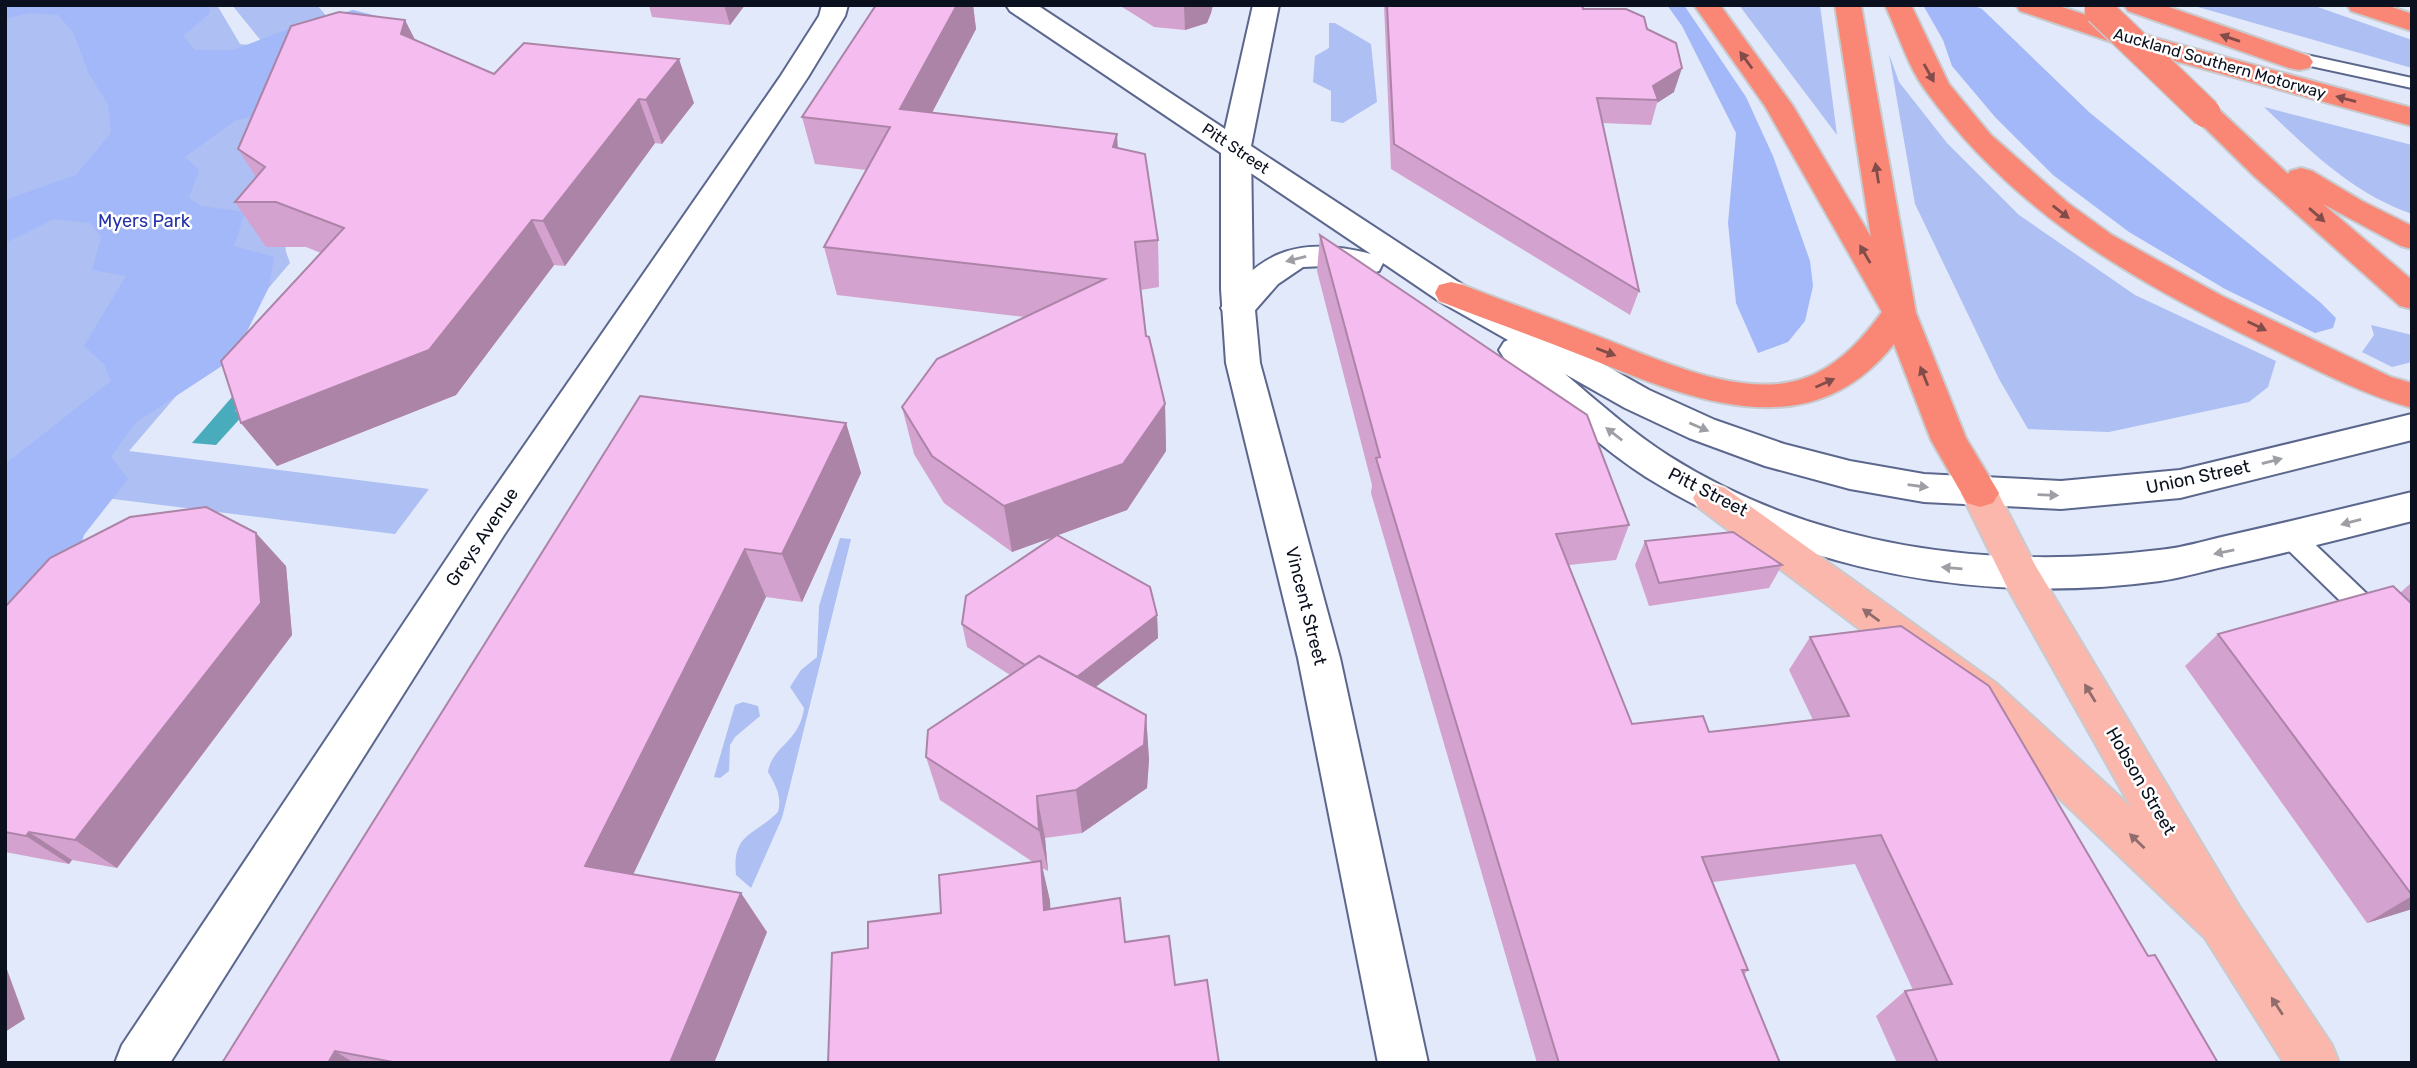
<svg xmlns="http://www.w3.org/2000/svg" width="2417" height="1068" font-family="Rubik,sans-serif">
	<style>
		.green { fill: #adbff3 }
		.forest { fill: #a3b8f8 }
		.water { fill: #49acbc }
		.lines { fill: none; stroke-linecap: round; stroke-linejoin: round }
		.service-casing { stroke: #5b678d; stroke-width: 4 }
		.tertiary-casing { stroke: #5b678d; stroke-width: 4 }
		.secondary-casing { stroke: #5b678d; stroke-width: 4 }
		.primary-casing { stroke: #c9cace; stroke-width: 4 }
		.motorway-casing { stroke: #c9cace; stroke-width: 4 }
		.service { fill: #fff; fill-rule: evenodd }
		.tertiary { fill: #fff; fill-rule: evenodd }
		.secondary { fill: #fff; fill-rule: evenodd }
		.primary { fill: #fcb7ac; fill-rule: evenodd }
		.motorway { fill: #fa8775; fill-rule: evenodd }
		.motorway-bridge-casing { stroke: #c9cace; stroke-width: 32; stroke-linecap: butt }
		.motorway-bridge { stroke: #fa8775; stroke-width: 29 }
		.wall { fill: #d3a2ce }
		.shaded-wall { fill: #ac84a7 }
		.building { fill: #f5bcef; stroke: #ac84a7; stroke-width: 2 }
		.oneway { fill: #824c4a }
		.oneway2 { fill: #9d9fa5 }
		.oneway3 { fill: #906c6c }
		.labels { text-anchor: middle; stroke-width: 5; stroke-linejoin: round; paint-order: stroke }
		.far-street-label { font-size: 16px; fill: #0b101e; stroke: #fff }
		.park-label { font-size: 18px; fill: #2531a8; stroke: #fff }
		.street-label { font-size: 18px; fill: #0b101e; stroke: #fff }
	</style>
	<rect width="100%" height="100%" fill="#e2e9fa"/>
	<g class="green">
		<path d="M5,5H217L240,44L318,53L275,162L286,252L290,263L129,451L429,489L395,534L89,496L5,622Z"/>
		<path d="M232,5H317L329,19L262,42Z"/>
		<path d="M1739,5H1820L1837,135Z"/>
		<path d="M2191,5H2312L2412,40V68Z"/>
		<path d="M1329,23H1335L1371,44L1377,102L1343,123L1331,121V91L1313,82L1315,56L1329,48Z"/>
		<path d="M1889,54L1899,82L1947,143L2019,215L2135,295L2276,361L2268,387L2249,402L2109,432L2028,429L1999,379L1915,204Z"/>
		<path d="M2264,107L2412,145V214C2352,193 2309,150 2264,107Z"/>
		<path d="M2371,325L2412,335V362L2392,367L2362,352L2374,335Z"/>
		<path d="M840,538L851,539L782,818L751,888L736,875C732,833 753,837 778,812C782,796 776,786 768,772C772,746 800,742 804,708L790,687L801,670L817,657L819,606Z"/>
		<path d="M743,702L758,706L760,716L735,737L730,745L729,771L720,778L714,777L735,705Z"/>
	</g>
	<g class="forest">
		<path d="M5,5H209L210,13L183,36L195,50H233L286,30L353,10L385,18L275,112L236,120L185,157L199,170L189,198L201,206L245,212L234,246L274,257L269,287L234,358L135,423L111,457L128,479L84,535L72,573L5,640V464L111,381L104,364L84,346L126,276L92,270L101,237L90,223L54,219L5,243V200L76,175L111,133L108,104L89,74L73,32L58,15L30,13L5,19Z"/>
		<path d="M1667,5H1684L1746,97L1773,156L1810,261L1813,286L1805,321L1788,342L1758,353L1736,303L1728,223L1736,133L1682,26Z"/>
		<path d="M1923,5H1972L1982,9L2089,112L2321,303L2336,318L2333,328L2315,333L2225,289L2129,232L2053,175L1995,117L1952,66L1943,40Z"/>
	</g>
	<path class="water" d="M232,397L245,399L235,411L245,413L216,445L192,443Z"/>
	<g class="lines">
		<defs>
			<g id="service">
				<path d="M2279,49L2412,78V88L2273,58L2270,54Z"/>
				<path d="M2291,527L2300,530L2412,637V665L2403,662L2282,544L2279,537L2282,530Z"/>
			</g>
			<g id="tertiary">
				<path d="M822,5H848L845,16L808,77L504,535L170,1063H115L122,1045L476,515L780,77L819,16Z"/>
				<path d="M1236,139L1246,142L1251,148L1253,289L1260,363L1340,658L1428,1063H1378L1298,658L1226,363L1221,289V148L1226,142Z"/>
			</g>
			<path id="secondary" d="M1006,5H1037L1225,129L1253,5H1279L1251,146L1463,285L1649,390L1715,420L1784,444L1850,461L1924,474L2061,481L2180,470L2412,414V440L2180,498L2061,509L1924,502L1850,489L1765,466L1689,438L1625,408L1565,374C1599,403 1632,432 1669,456C1814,548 1991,571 2159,550C2182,548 2204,541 2226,536C2288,522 2350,507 2412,492V521C2350,537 2289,552 2227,566C2204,571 2182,578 2160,581C1983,605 1798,572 1646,477C1594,444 1550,399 1504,358L1499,350L1504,342L1508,340L1439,301L1383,263L1379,271L1368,274L1325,266L1303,267L1278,284L1250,316L1238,319L1226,316L1221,308C1259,247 1305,237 1371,254L1010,11Z"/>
			<path id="primary" d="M1980,479L1993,483L2035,565L2239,906L2332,1045L2339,1063H2284L2205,938L1966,709L1699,508L1693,498L1699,488L1712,484L1725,488L1996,683L2131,807L2006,585L1961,493L1967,483Z"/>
			<g id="motorway">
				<path d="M1694,5H1720L1793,106L1871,237L1835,5H1861L1916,313L1966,438L1999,493L1993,503L1980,507L1967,503L1931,440L1894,344C1808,452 1689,398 1583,356C1536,337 1487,320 1439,301L1435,293L1439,285L1451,282L1463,285C1506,302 1549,317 1592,334C1651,356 1738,400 1802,379C1836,368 1861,341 1882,312L1765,106Z"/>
				<path d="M1885,5H1911L1949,84L1991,135L2068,203L2112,235L2222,296L2391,377L2412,383V408C2359,393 2311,367 2261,343C2129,278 2015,213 1926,91C1908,67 1898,33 1885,5Z"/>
				<path d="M2016,5H2056L2155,38L2412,108V126L2135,50L2020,11Z"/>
				<path d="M2124,5H2163L2309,56L2313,62L2309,68L2299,70L2289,68L2128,11Z"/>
				<path d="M2347,5H2386L2412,14V31L2351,11Z"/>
				<path d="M2206,104L2216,107L2288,174L2290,171L2301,168L2312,171L2362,201L2412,226V249L2401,246L2323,204L2412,280V309L2400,306L2254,176L2196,119L2192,113L2196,107Z"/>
			</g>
		</defs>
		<use href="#service" class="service-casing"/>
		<use href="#tertiary" class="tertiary-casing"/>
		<use href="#secondary" class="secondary-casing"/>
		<use href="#primary" class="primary-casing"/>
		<use href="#motorway" class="motorway-casing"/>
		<use href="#service" class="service"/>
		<use href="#tertiary" class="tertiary"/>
		<use href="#secondary" class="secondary"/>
		<use href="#primary" class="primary"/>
		<use href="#motorway" class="motorway"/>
		<defs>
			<path id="motorway-bridge" d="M2099,10L2206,113"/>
		</defs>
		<use href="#motorway-bridge" class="motorway-bridge-casing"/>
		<use href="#motorway-bridge" class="motorway-bridge"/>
	</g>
	<g class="wall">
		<path d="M649,5H745L730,25L652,17Z"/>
		<path d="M876,5H973L976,29L932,113L1118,149L1158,240L1159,287L1141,290L1146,336L1165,404L1166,451L1127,510L1058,535L1157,615L1158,638L1096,687L1146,715L1149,760L1147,788L1082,833L1045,838L1048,871L1042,868L1050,901V909L1125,942L1175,985L1219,1063L868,948L941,913L1033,862L940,800L926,757L1010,675L967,647L962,624L1054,537L1012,552L944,503L914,454L902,407L1025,317L837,295L824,247L866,170L815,164L802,117Z"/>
		<path d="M1119,5H1213L1211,13L1207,23L1185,30L1154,27Z"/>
		<path d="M1384,5H1582L1583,9L1647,29L1674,92L1657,103L1651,125L1602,123L1639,291L1630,315L1391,169Z"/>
		<path d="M415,40L494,74L694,103L662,144L655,143L565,266L554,265L456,395L277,466L241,423L321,253L306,247H266L235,202L256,177L238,149Z"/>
		<path d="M1320,235L1629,525L1616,560L1569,565L1632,724L1709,732L1813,720L1789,670L1810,637L2148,956L2218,1063H1897L1876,1016L1905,991L1913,990L1855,864L1713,882L1748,970L1744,975L1780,1063H1537L1371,493L1372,485L1317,271Z"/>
		<path d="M846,423L861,473L802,602L766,597L633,874L767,932L714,1063H222Z"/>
		<path d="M1645,541L1782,565L1769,588L1649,606L1635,565Z"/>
		<path d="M286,566L292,635L117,868L72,860L69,864L5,852V607Z"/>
		<path d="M2412,582V909L2367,923L2185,666L2218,634L2400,593Z"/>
	</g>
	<g class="shaded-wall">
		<path d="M724,5H745L730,25Z"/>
		<path d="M957,5H973L976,29L909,156L900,109Z"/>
		<path d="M1184,5H1213L1211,13L1207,23L1185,30Z"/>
		<path d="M405,20L427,63L401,34Z"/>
		<path d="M679,59L694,103L662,144L646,100Z"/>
		<path d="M1682,68L1674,92L1657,103L1658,100L1653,86Z"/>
		<path d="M639,99L655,143L565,266L543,221Z"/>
		<path d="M1117,134L1120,181L1113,147Z"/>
		<path d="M532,220L554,265L456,395L277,466L241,423Z"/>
		<path d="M1165,404L1166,451L1127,510L1012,552L1004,506Z"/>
		<path d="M846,423L861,473L802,602L782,554Z"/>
		<path d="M256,533L286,566L292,635L117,868L75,840Z"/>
		<path d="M745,549L766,597L618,906L585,866Z"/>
		<path d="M1157,615L1158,638L1065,711L1062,689Z"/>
		<path d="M1146,715L1149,760L1147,788L1082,833L1076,790Z"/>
		<path d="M1037,796L1045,838L1048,871L1039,830Z"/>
		<path d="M29,832L72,860L69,864L26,836Z"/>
		<path d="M1041,861L1050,901L1053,948L1044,910Z"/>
		<path d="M741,893L767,932L714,1063H670Z"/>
		<path d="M2412,896V909L2367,923Z"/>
		<path d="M5,964L25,1019L5,1032Z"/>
		<path d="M335,1051L354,1063H328Z"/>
	</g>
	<g class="building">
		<path d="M876,5H957L900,109L1117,134L1113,147L1145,154L1158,240L1135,242L1146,336L1149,337L1165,404L1123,464L1004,506L932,456L902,407L937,359L1105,279L824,247L890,127L802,117Z"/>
		<path d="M1387,5H1582L1583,9H1626L1644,17L1647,29L1676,43L1682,68L1653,86L1658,100L1597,98L1639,291L1394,144Z"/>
		<path d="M339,12L405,20L401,34L494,74L524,43L679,59L646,100L639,99L543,221L532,220L429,350L241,423L221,361L344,228L276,202H235L265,167L238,149L291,26Z"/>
		<path d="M1320,235L1587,415L1629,525L1556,534L1632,724L1703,716L1709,732L1849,716L1810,637L1901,626L1989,686L2148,956L2155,955L2218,1063H1938L1905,991L1952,984L1881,835L1702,857L1748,970H1742L1780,1063H1559L1376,458L1380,457Z"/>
		<path d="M640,396L846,423L782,554L745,549L585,866L741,893L670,1063H398L335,1051L328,1063H222Z"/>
		<path d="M206,507L256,533L261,603L75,840L29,832L26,836L5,832V607L50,558L130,517Z"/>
		<path d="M1733,532L1782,565L1659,583L1645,541Z"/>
		<path d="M1057,535L1150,587L1157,615L1077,677L1039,656L1025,665L962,624L966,596Z"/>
		<path d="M2393,586L2412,604V895L2218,634Z"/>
		<path d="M1039,656L1146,715L1144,745L1076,790L1037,796L1039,830L926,757L928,730Z"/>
		<path d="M1041,861L1044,910L1120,898L1125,942L1169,936L1175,985L1207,980L1219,1063H828L832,953L868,948V922L941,913L939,875Z"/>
	</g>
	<defs><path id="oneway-solid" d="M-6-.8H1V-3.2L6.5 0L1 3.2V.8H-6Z" transform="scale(1.75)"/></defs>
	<g class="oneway">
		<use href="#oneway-solid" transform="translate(2230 38) rotate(-161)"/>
		<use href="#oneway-solid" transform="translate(1746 60) rotate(-126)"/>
		<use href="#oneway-solid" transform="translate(1929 73) rotate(61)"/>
		<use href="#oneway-solid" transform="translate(2346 99) rotate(-165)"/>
		<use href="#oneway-solid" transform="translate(1877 173) rotate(-99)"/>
		<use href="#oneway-solid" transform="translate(2061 212) rotate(38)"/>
		<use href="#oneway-solid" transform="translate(2317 215) rotate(41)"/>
		<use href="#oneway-solid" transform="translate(1865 254) rotate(-120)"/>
		<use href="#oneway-solid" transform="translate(2257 326) rotate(26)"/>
		<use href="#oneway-solid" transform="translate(1606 352) rotate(21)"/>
		<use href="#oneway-solid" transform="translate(1924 376) rotate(-112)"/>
		<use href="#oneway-solid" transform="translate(1825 383) rotate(-24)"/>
	</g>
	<g class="oneway2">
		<use href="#oneway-solid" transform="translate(1296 259) rotate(166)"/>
		<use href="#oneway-solid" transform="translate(1699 427) rotate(23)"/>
		<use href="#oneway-solid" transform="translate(1614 434) rotate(-142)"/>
		<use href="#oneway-solid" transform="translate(2272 461) rotate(-14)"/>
		<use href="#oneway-solid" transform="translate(1918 486) rotate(8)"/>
		<use href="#oneway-solid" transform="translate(2048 495) rotate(2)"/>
		<use href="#oneway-solid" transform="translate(2351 522) rotate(165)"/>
		<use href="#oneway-solid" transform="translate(2224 552) rotate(168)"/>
		<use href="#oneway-solid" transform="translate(1952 568) rotate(-175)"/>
	</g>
	<g class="oneway3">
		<use href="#oneway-solid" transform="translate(1871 615) rotate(-144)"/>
		<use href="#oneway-solid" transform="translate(2090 693) rotate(-121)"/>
		<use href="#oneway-solid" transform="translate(2137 841) rotate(-136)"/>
		<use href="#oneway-solid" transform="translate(2277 1006) rotate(-123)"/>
	</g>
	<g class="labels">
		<g class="far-street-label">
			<text transform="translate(2220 63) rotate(16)" y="6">Auckland Southern Motorway</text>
			<text transform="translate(1236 148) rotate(34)" y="6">Pitt Street</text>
		</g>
		<g class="park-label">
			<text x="144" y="227">Myers Park</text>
		</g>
		<g class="street-label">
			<text transform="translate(2198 477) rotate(-12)" y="6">Union Street</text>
			<text transform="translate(1708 492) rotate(27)" y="6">Pitt Street</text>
			<text transform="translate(482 537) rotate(-56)" y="6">Greys Avenue</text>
			<text transform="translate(1306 606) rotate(76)" y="6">Vincent Street</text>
			<text transform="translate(2141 781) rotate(60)" y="6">Hobson Street</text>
		</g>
	</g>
	<rect width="2417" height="1068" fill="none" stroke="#0b101e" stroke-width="14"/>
</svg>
